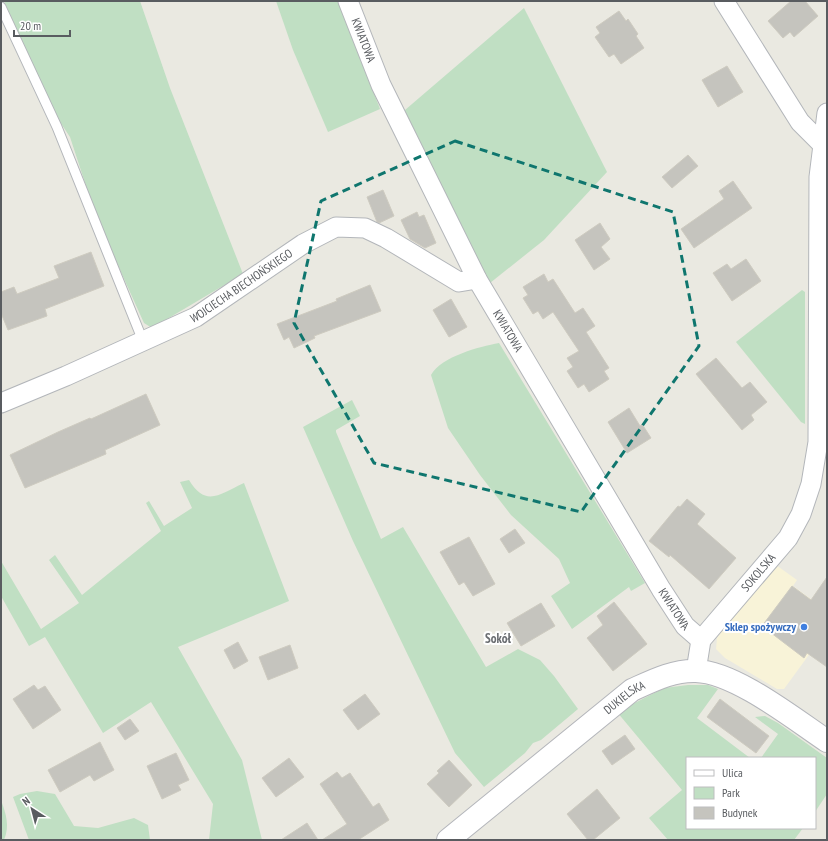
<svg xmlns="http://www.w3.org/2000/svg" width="828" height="841" font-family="'PT Sans Narrow',sans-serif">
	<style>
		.commercial { fill: #f8f3d8 }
		.green { fill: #c0dfc3 }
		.building { fill: #c5c4be; stroke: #cecbc0 }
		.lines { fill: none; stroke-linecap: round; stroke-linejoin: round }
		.lane-casing { stroke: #b3b6ba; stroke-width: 11 }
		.street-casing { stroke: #b3b6ba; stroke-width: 21 }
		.secondary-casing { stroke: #b4b6bb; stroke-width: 24 }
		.lane { stroke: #fff; stroke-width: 9 }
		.street { stroke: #fff; stroke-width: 19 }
		.secondary { stroke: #fff; stroke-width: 22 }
		.marked { fill: none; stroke: #0f766e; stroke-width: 3; stroke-dasharray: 8 5; stroke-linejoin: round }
		.shop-dot { fill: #3f7fe0; stroke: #fff; stroke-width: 1.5 }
		.labels { text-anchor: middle; stroke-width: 4; stroke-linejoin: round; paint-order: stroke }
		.street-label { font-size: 12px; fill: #595c60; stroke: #fff }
		.shop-label { font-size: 12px; font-weight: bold; fill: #366cbe; stroke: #fff; text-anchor: end }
		.neighbourhood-label { font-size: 13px; font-weight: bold; fill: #6a6d71; stroke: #fff }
	</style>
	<rect width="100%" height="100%" fill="#eae9e1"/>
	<path class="commercial" d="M776,565L797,580L793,586L827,611V630L784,689H777L725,658L716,649L717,638L749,594Z"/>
	<g class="green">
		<path d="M4,1H140L170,88L243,274L152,328L144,323L111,250L89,195L70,137L56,116Z"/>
		<path d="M276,1H339L380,109L328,132L293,50Z"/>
		<path d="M524,8L607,172L544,240L485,287L398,116Z"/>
		<path d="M802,290L805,292V424L801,422L736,342Z"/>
		<path d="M499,343L645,583L631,591L629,587L572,629L551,596L570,583L559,559L511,515L480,475L448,428L431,375C442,356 479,347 499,343Z"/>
		<path d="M352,400L360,416L336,430V432L381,539L403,527L486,667L518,649L540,660L554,676L578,709L541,740L533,743L525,753L484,787L455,753L353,541L303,427Z"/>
		<path d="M189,480C206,508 220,494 244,483L289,601L178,647L242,760L262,840H209L213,804L151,702L103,733L45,637L29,646L1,596V561L41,629L79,603L49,560L55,555L82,595L161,531L146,503L149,501L164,526L192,508L180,482Z"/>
		<path d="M688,685H708L718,689L697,718L750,758H687V828H803L794,840H668L649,818L682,790L617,712L664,688Z"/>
		<path d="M765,716L778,723L827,758V794L815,812V758H761L778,734L755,717Z"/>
		<path d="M37,791L55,794L74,826L98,828L134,818L148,825L150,840H29L13,797L20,794Z"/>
		<path d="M1,800C6,814 10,826 4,840H1Z"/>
	</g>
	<g class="building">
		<path d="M791,1H805L818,16L794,37L790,32L783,38L768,21Z"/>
		<path d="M619,11L626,21L628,19L638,34L636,36L644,48L621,64L614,54L609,57L595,37L600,33L596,27Z"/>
		<path d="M727,66L743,92L718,107L702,80Z"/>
		<path d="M688,155L698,166L672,188L662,177Z"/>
		<path d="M733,181L752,208L694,248L681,229L724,199L719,191Z"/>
		<path d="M383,190L394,216L379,223L377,222L367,197Z"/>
		<path d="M417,212L419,217L424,215L436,243L425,248L410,239L401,220Z"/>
		<path d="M600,223L610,239L601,247L610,259L594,270L575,240Z"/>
		<path d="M91,252L104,286L45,309L47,316L8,330L1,313V292L14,287L17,294L59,278L54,266Z"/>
		<path d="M746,259L761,281L732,301L713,273L727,264L731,269Z"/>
		<path d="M544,274L548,282L553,279L575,313L583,308L595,326L586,332L609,368L604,371L609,379L589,392L584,384L578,388L567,371L573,367L567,358L579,351L553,312L543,319L538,311L533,314L523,298L528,295L523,287Z"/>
		<path d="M370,285L381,311L314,336L315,338L294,348L289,337L284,340L277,324L337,301L336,299Z"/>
		<path d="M451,299L467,327L449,337L433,310Z"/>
		<path d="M716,358L742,388L750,382L767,402L751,415L754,420L742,430L696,374Z"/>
		<path d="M146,394L160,425L105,450L106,454L25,488L10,455L58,432L90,418L91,419Z"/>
		<path d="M629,408L640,426L642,424L651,438L627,453L608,422Z"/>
		<path d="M687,499L705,514L697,524L736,558L709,589L670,555L669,557L649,541L678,506L680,507Z"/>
		<path d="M515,529L525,543L509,553L500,539Z"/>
		<path d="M469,537L495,584L473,596L464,582L459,585L440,552Z"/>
		<path d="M827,577V667L807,653L804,658L762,626L792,586L811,600Z"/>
		<path d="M614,602L647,644L613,671L587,638L603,625L597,616Z"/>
		<path d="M541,603L555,626L521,646L507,623Z"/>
		<path d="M238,642L248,661L234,669L224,650Z"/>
		<path d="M290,645L298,668L268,680L259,657Z"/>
		<path d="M34,685L38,690L45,686L61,710L33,729L13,699Z"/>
		<path d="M365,694L380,714L358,730L343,710Z"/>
		<path d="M720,699L769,736L756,753L707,717Z"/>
		<path d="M130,719L139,731L125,740L117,728Z"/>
		<path d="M625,735L635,749L612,765L602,751Z"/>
		<path d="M100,742L114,770L94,781L90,775L60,792L48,770Z"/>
		<path d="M176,753L189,780L178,785L181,790L162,799L147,766Z"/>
		<path d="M289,758L304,777L276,797L262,778Z"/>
		<path d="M449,760L472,785L449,807L427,784L439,773L437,771Z"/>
		<path d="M337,772L342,778L350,773L373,807L379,803L389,820L358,840H322L347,824L320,784Z"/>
		<path d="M597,789L620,818L593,840H588L567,814Z"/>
		<path d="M307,823L318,840H281Z"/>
	</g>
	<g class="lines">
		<defs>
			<path id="lane" d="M1,7L57,127L143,341"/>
			<g id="street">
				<path id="s1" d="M348,1L381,85L477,279L661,589L685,626L701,640"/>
				<path d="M724,1L800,122L822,144"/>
				<path id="s2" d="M1,403L66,376L196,317L303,244L336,227L365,228L386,238L459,282L477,279"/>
				<path id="s3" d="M696,671L701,640L788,538L801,514L811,484L818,442L819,177L827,113"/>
			</g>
			<g id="secondary">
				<path id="s4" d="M448,840L632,690C652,681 673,670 696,671C735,672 794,719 827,741"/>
			</g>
		</defs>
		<use href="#lane" class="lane-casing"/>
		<use href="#street" class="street-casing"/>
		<use href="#secondary" class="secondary-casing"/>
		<use href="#lane" class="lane"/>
		<use href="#street" class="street"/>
		<use href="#secondary" class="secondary"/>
	</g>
	<path class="marked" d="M455,141L673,212L699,346L581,512L374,463L294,323L321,201Z"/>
	<circle class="shop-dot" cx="804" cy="627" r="4"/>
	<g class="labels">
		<g class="street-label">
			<text dy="4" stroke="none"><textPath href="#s1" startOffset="42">KWIATOWA</textPath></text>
			<text dy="4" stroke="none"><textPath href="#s2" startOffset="268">WOJCIECHA BIECHOŃSKIEGO</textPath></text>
			<text dy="4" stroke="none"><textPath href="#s1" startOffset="367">KWIATOWA</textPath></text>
			<text dy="4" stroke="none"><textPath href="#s3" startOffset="120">SOKOLSKA</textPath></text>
			<text dy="4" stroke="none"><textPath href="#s1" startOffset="691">KWIATOWA</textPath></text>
			<text dy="4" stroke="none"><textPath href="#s4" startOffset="227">DUKIELSKA</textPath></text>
		</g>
		<g class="shop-label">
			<text x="796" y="631">Sklep spożywczy</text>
		</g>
		<g class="neighbourhood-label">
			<text x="498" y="643">Sokół</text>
		</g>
	</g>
	<rect width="828" height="841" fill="none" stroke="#595c60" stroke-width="4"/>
	<rect x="686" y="757" width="130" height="72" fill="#ffffff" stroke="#bdbebf"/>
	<rect x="694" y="770" width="20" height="6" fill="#ffffff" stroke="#bdbebf"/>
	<text x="722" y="777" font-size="12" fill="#595c60">Ulica</text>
	<rect x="694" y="787" width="20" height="12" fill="#c0dfc3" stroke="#bdbebf"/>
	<text x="722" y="797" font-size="12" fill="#595c60">Park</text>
	<rect x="694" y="807" width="20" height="12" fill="#c5c4be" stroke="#bdbebf"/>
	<text x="722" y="817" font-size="12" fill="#595c60">Budynek</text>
	<g transform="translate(32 809) rotate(324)" stroke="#ffffff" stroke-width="3" paint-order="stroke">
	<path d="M0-3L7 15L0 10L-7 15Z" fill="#595c60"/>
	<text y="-6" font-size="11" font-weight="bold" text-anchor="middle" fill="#595c60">N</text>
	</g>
	<path d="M14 30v6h56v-6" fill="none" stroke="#595c60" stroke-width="2"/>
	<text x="20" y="30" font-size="12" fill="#595c60" stroke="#ffffff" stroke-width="3" paint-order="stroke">20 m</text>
</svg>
